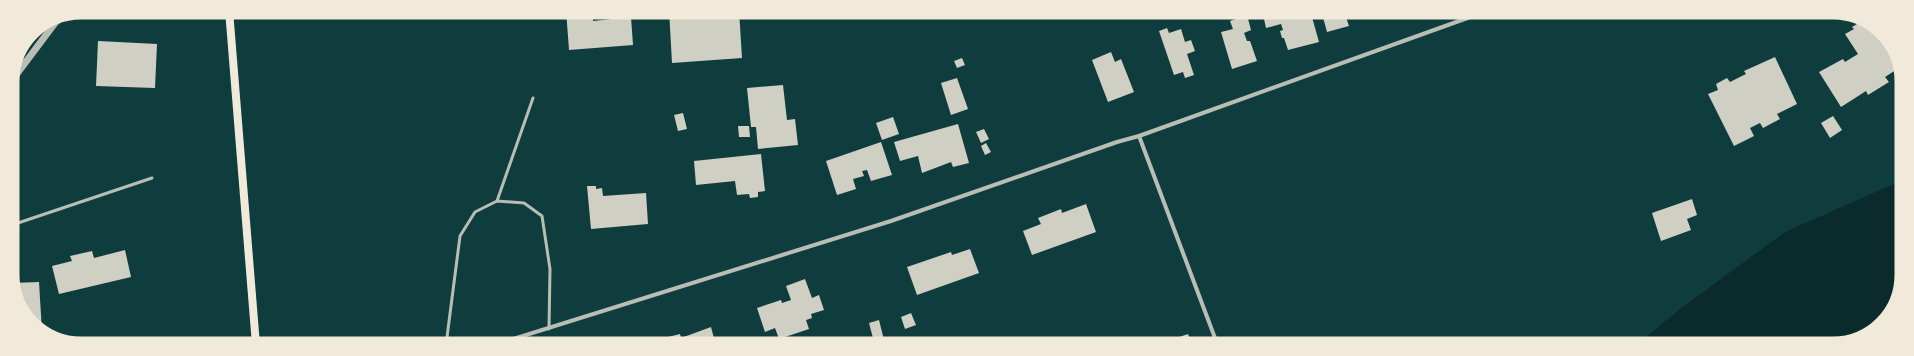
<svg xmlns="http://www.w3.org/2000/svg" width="1914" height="356" font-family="'Fira Sans Condensed',sans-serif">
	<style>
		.water { fill: #0a2a2b }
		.building { fill: #cfcfc3 }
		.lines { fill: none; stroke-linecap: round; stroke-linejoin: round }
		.service { stroke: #b8beb3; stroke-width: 3 }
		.minor { stroke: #b8beb3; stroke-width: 4 }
		.tertiary { stroke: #b8beb3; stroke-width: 7 }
		.secondary { stroke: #f1e9da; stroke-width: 8 }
		.rim { fill: none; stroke: #f1e9da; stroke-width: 5 }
	</style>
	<rect width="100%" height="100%" fill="#0f3d3e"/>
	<path class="water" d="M1903,180V284L1880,328L1837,346H1635L1680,309L1785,232Z"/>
	<g class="building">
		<path d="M566,10H593V21L631,17L633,45L569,50Z"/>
		<path d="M669,10H739L742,58L672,63Z"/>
		<path d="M1262,10H1310L1319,42L1288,50L1284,38H1282L1280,31L1283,30L1281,24L1266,28Z"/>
		<path d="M1321,10H1368V11L1346,17L1349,26L1327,32Z"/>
		<path d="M1247,15L1251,30L1244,33L1247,41H1250L1257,61L1232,69L1221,32L1233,29L1230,21Z"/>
		<path d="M1862,21L1872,25L1880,37L1882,35L1902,66L1885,77L1889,82L1868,95L1866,91L1841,107L1819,72L1843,59L1845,62L1858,54L1845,34L1854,29L1852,27Z"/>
		<path d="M1167,28L1169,33L1181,29L1185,42L1191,40L1195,51L1187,54L1194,75L1185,78L1183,72L1174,75L1159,31Z"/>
		<path d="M98,41L157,44L155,88L96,86Z"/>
		<path d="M1111,52L1115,62L1121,59L1134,92L1108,102L1092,60Z"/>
		<path d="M1775,57L1797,104L1777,114L1780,119L1763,128L1760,123L1750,128L1754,136L1734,146L1708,94L1718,90L1716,84L1727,78L1730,82L1746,74L1744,71Z"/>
		<path d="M962,58L965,65L957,68L954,61Z"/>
		<path d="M957,78L968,109L951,115L941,83Z"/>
		<path d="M783,85L787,120L795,119L798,145L758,149L756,127H751L747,88Z"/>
		<path d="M683,113L687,129L678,131L674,115Z"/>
		<path d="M1833,116L1842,130L1830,138L1821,123Z"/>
		<path d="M893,117L899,134L882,140L876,123Z"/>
		<path d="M958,124L969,163L953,167L951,162L922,173L918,156L900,161L894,142Z"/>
		<path d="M738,126H749L750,137H739Z"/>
		<path d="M984,129L989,139L981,143L976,132Z"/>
		<path d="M881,142L892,175L871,181L867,170L862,171L864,176L853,179L856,189L837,195L826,161Z"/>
		<path d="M986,143L991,152L985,155L981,146Z"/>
		<path d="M761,154L765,191L758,192V197L750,198L749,194L737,195L735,181L696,185L694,161Z"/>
		<path d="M587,186H596V189L602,188L603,196L646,193L648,224L591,229Z"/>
		<path d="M1692,199L1697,215L1687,219L1691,230L1661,241L1652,213Z"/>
		<path d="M1086,204L1096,232L1032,255L1023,231L1041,224L1038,218L1061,209L1062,213Z"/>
		<path d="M970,249L979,273L917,295L907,267L951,252L952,255Z"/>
		<path d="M125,250L131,277L59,294L52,266L72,261L70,256L92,251L94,258Z"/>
		<path d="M805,279L812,298L819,295L824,310L811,314L812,318L806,320L809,329L779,339L775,328L765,332L757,308L781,300L782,303L791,300L786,286Z"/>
		<path d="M39,282L42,332L34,328L12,293V283Z"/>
		<path d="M911,313L916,325L905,329L901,317Z"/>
		<path d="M879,320L884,340L874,342L869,323Z"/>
		<path d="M711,327L716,346H667L664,338L680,334L681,338Z"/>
		<path d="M1188,334L1193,346H1156V345Z"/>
	</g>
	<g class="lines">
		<g class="service">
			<path d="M497,201L533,98"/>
			<path d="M12,225L152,178"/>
			<path d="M446,345L460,236L475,212L497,201L524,203L542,216L550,269L549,329"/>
		</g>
		<g class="minor">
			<path d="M1139,136L1218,346"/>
			<path d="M494,345L891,221L1117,142L1139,136L1487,11"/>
		</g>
		<path class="tertiary" d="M10,83L55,23L65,13"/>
		<path class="secondary" d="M229,10L256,345"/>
	</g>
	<path d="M0 0H1914V356H0ZM81 17H1833A64 64 0 0 1 1897 81V275A64 64 0 0 1 1833 339H81A64 64 0 0 1 17 275V81A64 64 0 0 1 81 17Z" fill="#f1e9da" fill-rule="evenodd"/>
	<path class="rim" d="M81 17H1833A64 64 0 0 1 1897 81V275A64 64 0 0 1 1833 339H81A64 64 0 0 1 17 275V81A64 64 0 0 1 81 17Z"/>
</svg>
